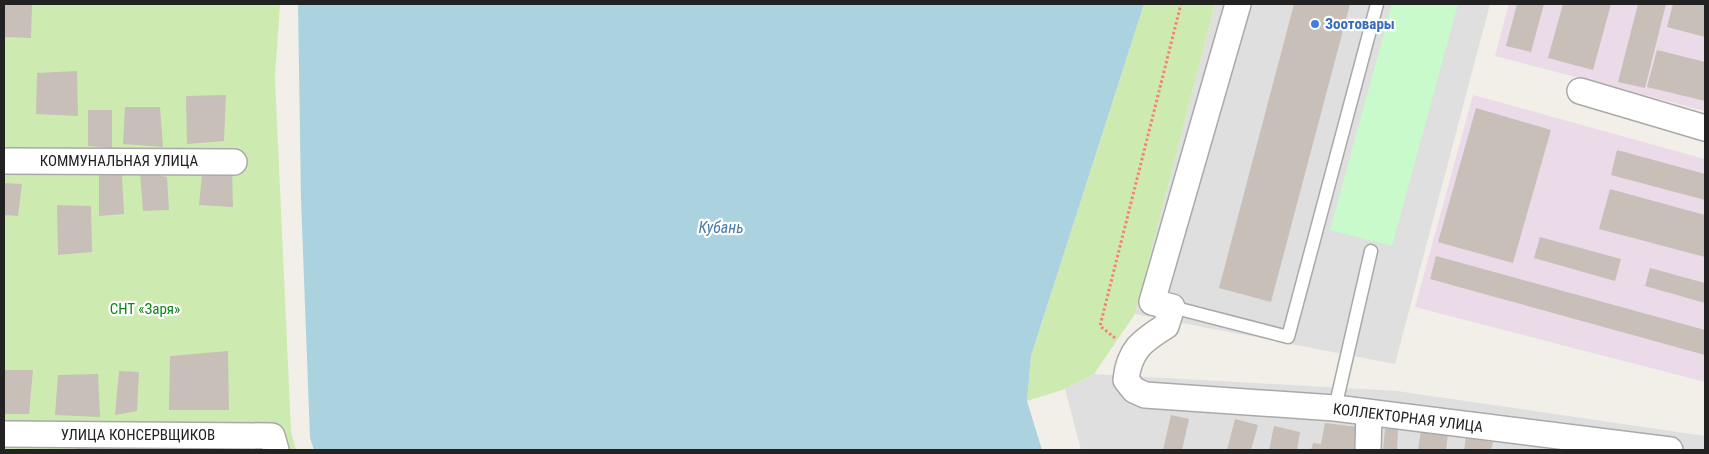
<svg xmlns="http://www.w3.org/2000/svg" width="1709" height="454" font-family="'Roboto Condensed',sans-serif">
	<style>
		.residential { fill: #e0dfdf }
		.industrial { fill: #ebdbe8 }
		.grass { fill: #cdebb0 }
		.park { fill: #c8facc }
		.water { fill: #aad3df }
		.building { fill: #c7bfb8 }
		.lines { fill: none; stroke-linecap: round; stroke-linejoin: round }
		.lane-casing { stroke: #a9a9a9; stroke-width: 15 }
		.street-casing { stroke: #a9a9a9; stroke-width: 28 }
		.path { stroke: #fa8072; stroke-width: 3; stroke-dasharray: 2.5 2.5; stroke-linecap: butt }
		.lane { stroke: #fff; stroke-width: 12 }
		.street { stroke: #fff; stroke-width: 25 }
		.shop-dot { fill: #3f7fe0; stroke: #fff; stroke-width: 2 }
		.labels { text-anchor: middle; stroke-width: 4.5; stroke-linejoin: round; paint-order: stroke }
		.shop-label { font-size: 15px; font-weight: bold; fill: #366cbe; stroke: #fff; text-anchor: start }
		.street-label { font-size: 15px; fill: #222; stroke: #fff }
		.park-label { font-size: 15px; fill: #0c8416; stroke: #fff }
		.water-label { font-size: 16px; font-style: italic; fill: #4a7aab; stroke: #fff }
	</style>
	<rect width="100%" height="100%" fill="#f2efe9"/>
	<g class="residential">
		<path d="M1215,4H1490L1395,364L1135,314Z"/>
		<path d="M1094,374L1397,391L1705,436V450H1081L1065,389Z"/>
	</g>
	<g class="industrial">
		<path d="M1509,4H1705V111L1495,56Z"/>
		<path d="M1473,95L1705,159V382L1415,307Z"/>
	</g>
	<g class="grass">
		<path d="M4,4H280L275,78L291,431L296,450H4Z"/>
		<path d="M1144,4H1215L1135,314L1094,374L1065,389L1027,401L1031,356Z"/>
	</g>
	<path class="park" d="M1392,4H1458L1392,246L1330,230Z"/>
	<path class="water" d="M298,4H1144L1031,356L1027,401L1042,450H314L310,438L301,199Z"/>
	<g class="building">
		<path d="M4,4H32L31,38L4,37Z"/>
		<path d="M1294,4H1350L1271,302L1219,288Z"/>
		<path d="M1517,4H1544L1531,52L1506,46Z"/>
		<path d="M1563,4H1611L1593,70L1548,58Z"/>
		<path d="M1638,4H1666L1645,88L1618,82Z"/>
		<path d="M1673,4H1705V37L1667,27Z"/>
		<path d="M1657,50L1705,62V101L1647,87Z"/>
		<path d="M77,71L78,116L36,114L37,73Z"/>
		<path d="M226,95L224,141L187,144L186,96Z"/>
		<path d="M125,107H160L163,147L123,144Z"/>
		<path d="M1476,108L1551,130L1513,263L1438,242Z"/>
		<path d="M88,110H112V148L88,146Z"/>
		<path d="M1617,150L1705,174V200L1611,175Z"/>
		<path d="M232,171L233,207L199,205L202,173Z"/>
		<path d="M140,172L167,177L169,210L143,211Z"/>
		<path d="M99,174L122,175L124,214L99,216Z"/>
		<path d="M4,183L22,184L18,216L4,215Z"/>
		<path d="M1610,189L1705,215V257L1599,229Z"/>
		<path d="M57,205L91,206L92,252L58,255Z"/>
		<path d="M1540,237L1621,259L1615,281L1534,258Z"/>
		<path d="M1436,256L1705,330V355L1430,279Z"/>
		<path d="M1650,268L1705,283V303L1645,286Z"/>
		<path d="M228,351L229,410H169L170,356Z"/>
		<path d="M5,370H33L29,414H4Z"/>
		<path d="M119,371L139,372L137,411L115,415Z"/>
		<path d="M98,374L100,417L55,415L58,375Z"/>
		<path d="M1171,415L1189,419L1182,450H1163Z"/>
		<path d="M1235,419L1258,425L1251,450H1227Z"/>
		<path d="M1325,423L1358,427L1354,450H1311L1313,443L1321,444Z"/>
		<path d="M1274,426L1300,432L1297,450H1269Z"/>
		<path d="M1385,429H1398L1397,450H1383Z"/>
		<path d="M1421,430L1448,434L1446,450H1418Z"/>
		<path d="M1466,438L1493,442L1491,450H1464Z"/>
		<path d="M270,441L271,450H213V442Z"/>
		<path d="M107,442V450H75L76,443Z"/>
		<path d="M111,442L146,446V450H111Z"/>
	</g>
	<g class="lines">
		<defs>
			<g id="lane">
				<path d="M1172,307L1288,337L1377,4"/>
				<path d="M1335,408L1371,251"/>
			</g>
			<g id="street">
				<path d="M1238,4L1152,302L1172,307L1166,326C1142,341 1129,350 1126,380L1134,390L1145,395L1335,408L1670,450"/>
				<path d="M1580,91L1705,128"/>
				<path d="M4,161L234,162"/>
				<path d="M4,434L272,436L276,450"/>
				<path d="M1368,450L1369,413"/>
			</g>
		</defs>
		<use href="#lane" class="lane-casing"/>
		<use href="#street" class="street-casing"/>
		<path class="path" d="M1115,338L1100,326L1181,4"/>
		<use href="#lane" class="lane"/>
		<use href="#street" class="street"/>
	</g>
	<circle class="shop-dot" cx="1315" cy="24" r="5"/>
	<g class="labels">
		<g class="shop-label">
			<text x="1325" y="29">Зоотовары</text>
		</g>
		<g class="street-label">
			<text x="119" y="166">КОММУНАЛЬНАЯ УЛИЦА</text>
			<text transform="translate(1408 418) rotate(7)" y="5">КОЛЛЕКТОРНАЯ УЛИЦА</text>
			<text x="138" y="440">УЛИЦА КОНСЕРВЩИКОВ</text>
		</g>
		<g class="park-label">
			<text x="145" y="314">СНТ «Заря»</text>
		</g>
		<g class="water-label">
			<text x="721" y="233">Кубань</text>
		</g>
	</g>
	<rect width="1709" height="454" fill="none" stroke="#222222" stroke-width="10"/>
</svg>
